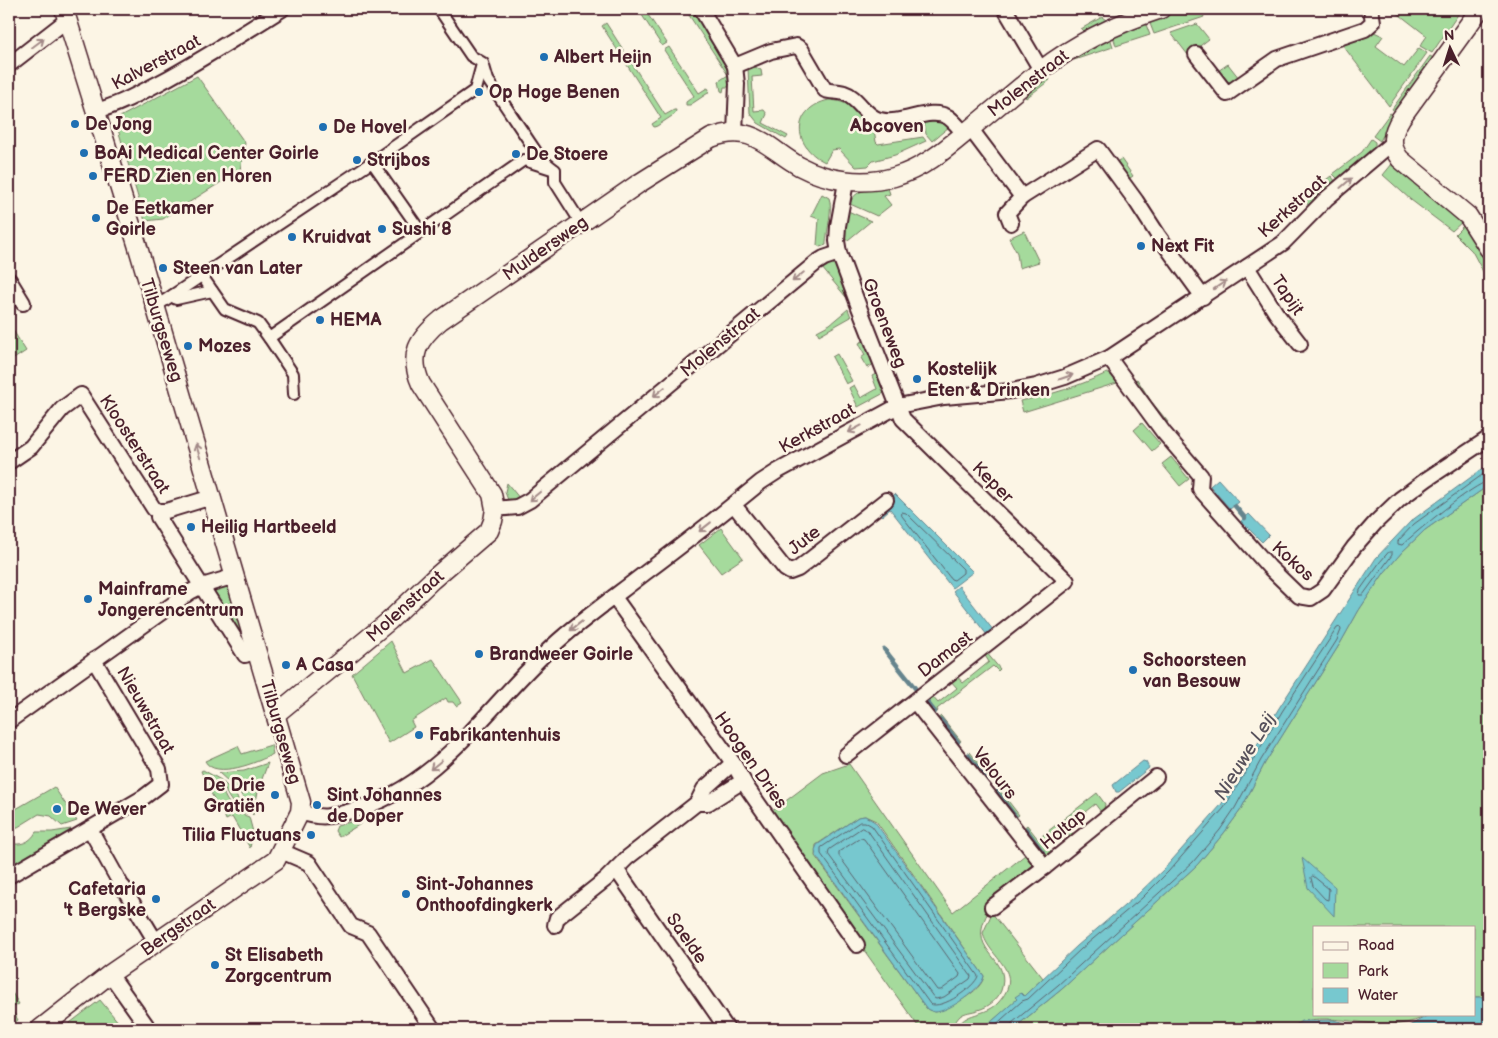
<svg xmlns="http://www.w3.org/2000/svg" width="1498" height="1038" font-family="'Balsamiq Sans',sans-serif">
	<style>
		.green { fill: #a5da9c; stroke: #787c64; fill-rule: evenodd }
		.water { fill: #77c8cf; stroke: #65848d }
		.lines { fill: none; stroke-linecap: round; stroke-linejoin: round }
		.shore { stroke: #5c636d; stroke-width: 1 }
		.stream { stroke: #65848d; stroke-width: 4.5 }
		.pedestrian-casing { stroke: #4a1f2b; stroke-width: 14 }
		.minor-casing { stroke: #4a1f2b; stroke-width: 18 }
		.tertiary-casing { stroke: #4a1f2b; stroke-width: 21 }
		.pedestrian { stroke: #fcf5e5; stroke-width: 10 }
		.minor { stroke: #fcf5e5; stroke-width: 14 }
		.tertiary { stroke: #fcf5e5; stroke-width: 18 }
		.oneway { stroke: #a38a88 }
		.poi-dot { fill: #1f6fb2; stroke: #fcf5e5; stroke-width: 2 }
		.labels { text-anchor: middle; stroke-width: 5; stroke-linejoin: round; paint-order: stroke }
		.poi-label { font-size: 18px; font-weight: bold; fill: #4a1f2b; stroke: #fcf5e5; text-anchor: start }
		.street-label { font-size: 18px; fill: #4a1f2b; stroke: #fcf5e5 }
		.neighbourhood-label { font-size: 19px; font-weight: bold; fill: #4a1f2b; stroke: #fcf5e5 }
		.water-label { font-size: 19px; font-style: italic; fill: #58525c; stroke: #fcf5e5 }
	</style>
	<rect width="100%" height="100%" fill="#fcf5e5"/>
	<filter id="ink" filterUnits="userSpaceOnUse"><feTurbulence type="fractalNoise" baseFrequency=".02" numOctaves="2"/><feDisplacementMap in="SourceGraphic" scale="10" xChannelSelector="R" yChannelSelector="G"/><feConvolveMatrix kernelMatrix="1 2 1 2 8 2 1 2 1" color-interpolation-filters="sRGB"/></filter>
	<g filter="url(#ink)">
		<g class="green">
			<path d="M638,9H644L667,43L662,46Z"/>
			<path d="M685,9H693L726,66L729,74V87H724L723,92L721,91L719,81L728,75Z"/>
			<path d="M1186,9H1201L1204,17L1154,34L1149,21Z"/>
			<path d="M1408,9H1459L1461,10L1432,53L1420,46L1427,36L1396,12Z"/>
			<path d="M1102,17L1106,20L1084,31L1081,29Z"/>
			<path d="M1145,22L1150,35L1116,46L1113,36Z"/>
			<path d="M606,23L665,115L674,110H676L675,114L657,126L654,127L652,124L661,118L602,26Z"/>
			<path d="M1197,24L1209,39L1188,55L1171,33Z"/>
			<path d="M1374,32L1383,36L1376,46L1404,67L1419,48L1427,53L1389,106L1344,47V42Z"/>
			<path d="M1110,37L1113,47L1074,60L1073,58Z"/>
			<path d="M669,47L699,93L707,88L709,89L708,93L690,105H686V102L694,96L664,50Z"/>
			<path d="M1430,56L1435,59L1396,112L1392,109Z"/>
			<path d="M1228,64L1239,78L1232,83L1226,81L1218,71Z"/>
			<path d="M755,67L761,70L762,76L752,77L754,111L764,110L767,114L763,123L788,136L786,139L758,123L750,113L748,68Z"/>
			<path d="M197,76L245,143L240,170L163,219L145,221L117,126L120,117Z"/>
			<path d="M1047,76L1050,80L1026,98L1023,94Z"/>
			<path d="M829,100C848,101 860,110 864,128L874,129L876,142L878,144L923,137L926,141L895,155L873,161L868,166L856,167L839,149L832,150L825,162C791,146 792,108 829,100Z"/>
			<path d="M1390,113L1394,115L1380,141L1373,136Z"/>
			<path d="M939,119L949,127L932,141L926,134L924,122Z"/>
			<path d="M1371,139L1375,142V151L1340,181L1333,174L1362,152Z"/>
			<path d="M1121,159L1133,176L1127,180L1115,163Z"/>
			<path d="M1392,164L1455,215L1463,221L1452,231L1411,200L1383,175Z"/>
			<path d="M1331,176L1337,183L1310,207L1302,198Z"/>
			<path d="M888,188L890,194L884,196L891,205L877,216L850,204C855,187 873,190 888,188Z"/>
			<path d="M822,194L829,198C833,207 827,231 826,242V245L820,247L817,245L819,219L811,216Z"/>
			<path d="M848,211L871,221L848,240H843Z"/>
			<path d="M1465,224L1489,262V283L1472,251L1455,234Z"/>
			<path d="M1024,231L1039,262L1019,268L1017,253L1009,238Z"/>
			<path d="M831,261L837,265L845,287L843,288L846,297L822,268Z"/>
			<path d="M848,309L851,317L819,335L817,331L830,324Z"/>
			<path d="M9,324L26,351L9,362Z"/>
			<path d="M865,340L874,364L867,368L861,358L865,355L859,343Z"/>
			<path d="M837,354L852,381L846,384L832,357Z"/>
			<path d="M878,373L886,392L858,407L849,388L854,385L861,398L877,389L872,376Z"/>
			<path d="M1107,373L1112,376L1117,383L1023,412L1020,401C1051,395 1079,386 1107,373Z"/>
			<path d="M1137,379L1151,401L1168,422L1165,424L1132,382Z"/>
			<path d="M1142,423L1160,444L1152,451L1134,430Z"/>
			<path d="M1171,457L1189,479L1180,486L1162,464Z"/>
			<path d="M507,483L520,499L519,501L508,500L505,492Z"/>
			<path d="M1489,485V991L1482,997H1474V927H1314V1014H1430C1389,1038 1347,1012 1303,1021C1299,1022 1294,1026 1291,1029H1013L1062,989L1197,865L1224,833L1240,811L1265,763L1341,642L1359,610L1384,573L1402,552L1425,530Z"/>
			<path d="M721,528L743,558L721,573L699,545Z"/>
			<path d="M224,586L230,588L249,648L210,590Z"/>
			<path d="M391,641L407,673L433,659L462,702L456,706L453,702H448L446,698L411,721L414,727L389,743L352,674Z"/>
			<path d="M986,652L1000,669L998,671L993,666L937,709L938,711L932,717L925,705L926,699L931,695L938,703L957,688L950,680L956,675L963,683L989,662L984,654Z"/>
			<path d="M941,716L961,741L955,746L935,721Z"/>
			<path d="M271,745L273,754C259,762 215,780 205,761L238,746L242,754Z"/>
			<path d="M970,752L990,778L984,783L964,757Z"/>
			<path d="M268,763L259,787L253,815L239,791L219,773L244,771Z"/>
			<path d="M849,764L953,912L1025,855L1033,865L985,903L990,909C963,952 1010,954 1002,987C1000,998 989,1007 978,1010C972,1012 965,1012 960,1016C956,1020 954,1024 952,1029H920L854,936L771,812L823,773ZM865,816L876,821L984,976C982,992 949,1008 934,1012L927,1009L815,856L816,845L858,817Z"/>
			<path d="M203,770L221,780C222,798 232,811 249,817L253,832L250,848L232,817L226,820L219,803L216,804L209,788H206L203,782L205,780L201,771Z"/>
			<path d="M223,782L235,794L247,814C234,807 226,797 223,782Z"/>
			<path d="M54,787L77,821L62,826L51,816L39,814L18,827L9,828V813Z"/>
			<path d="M999,789L1019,815L1013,819L992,794Z"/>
			<path d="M1097,793L1105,804L1104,809L1101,812L1095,804L1067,826L1073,834L1070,836L1064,828L1045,843L1051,851L1043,858L1021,830L1027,825L1038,839Z"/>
			<path d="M360,819L362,823L339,837L335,831L337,826Z"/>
			<path d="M71,829L73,832L9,869V843C20,846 30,843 36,832H52Z"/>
			<path d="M992,913L1043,978L1024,996L1018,999L983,1029H957C964,1011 985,1017 998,1003C1027,971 988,958 983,933Z"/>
			<path d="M9,988L19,1004L11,1008L18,1020L13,1024L9,1023Z"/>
			<path d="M100,1000L124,1029H62Z"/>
		</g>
		<g class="water">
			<path d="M1489,464V485L1425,530L1402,552L1384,573L1359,610L1341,642L1265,763L1240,811L1224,833L1197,865L1062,989L1013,1029H983L1017,999L1015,997L1021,993L1024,996L1077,946L1138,894L1164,869L1221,805L1279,708L1376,558L1411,521Z"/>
			<path d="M1218,479L1239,502L1230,509L1210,486Z"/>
			<path d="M895,494L973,572L952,588L890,509L882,516L880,513L889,499Z"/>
			<path d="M1249,514L1269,535L1262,542L1241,521Z"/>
			<path d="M959,586L993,630L987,635L953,591Z"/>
			<path d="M1143,761L1146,762L1149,768L1119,792H1116L1113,785Z"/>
			<path d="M865,816L875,822L984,976C982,989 948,1012 935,1012C933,1012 929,1010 927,1009L816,856L815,850L817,845L858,817Z"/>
			<path d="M1302,858L1335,887L1334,916L1308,888Z"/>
			<path d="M1489,991V1029H1404L1430,1014H1474V997H1482Z"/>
			<path d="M1333,1020L1366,1028L1402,1029H1291L1301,1021Z"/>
		</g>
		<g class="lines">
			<g class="shore">
				<path d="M1489,470L1414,524L1398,541V544L1402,545C1415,533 1474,483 1489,481"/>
				<path d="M902,512L906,513L963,569V573L954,580L951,579L902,516Z"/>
				<path d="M1389,552H1392V555L1363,595H1359L1360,590L1380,562Z"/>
				<path d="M860,822H865L872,826L978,976C975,987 942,1010 930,1004L821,854V848Z"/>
				<path d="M862,828L868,831L971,976L970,979L944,997L936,999L934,998L828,854L829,850Z"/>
				<path d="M861,838L864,839L960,974L959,977L941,990H937L839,856V852Z"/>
				<path d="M1313,876L1329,889L1328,900L1325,899L1313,886L1311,878Z"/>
				<path d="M991,1029L1022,1001L1028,999L1081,949L1142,898L1168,872L1224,808L1283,710L1337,628L1340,627L1341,630L1337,640L1261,760L1235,808L1220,830L1193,862L1058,985L1012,1023L1010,1029"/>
				<path d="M1299,1029C1310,1021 1337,1026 1350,1029"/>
			</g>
			<g class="stream">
				<path d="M1235,506L1245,518"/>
				<path d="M884,649L915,688"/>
				<path d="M927,702L935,712"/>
				<path d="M941,720L958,742"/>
				<path d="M968,755L987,779"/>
				<path d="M997,792L1015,816"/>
				<path d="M1026,829L1043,852"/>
			</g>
			<defs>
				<g id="pedestrian">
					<path d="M372,162L421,232"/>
					<path d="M555,170V182L581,223"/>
					<path d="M202,276L225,309L258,323L269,338L524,160L555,170L541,159L488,80L483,63L471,56L439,9"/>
					<path d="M173,295L176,299L212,291"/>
					<path d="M155,307L372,162L475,90L482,64"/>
					<path d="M269,338L293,374L294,394"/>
				</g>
				<g id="minor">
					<path d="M701,9L735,66L737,84L735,133"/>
					<path d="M1005,9L1041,70"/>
					<path d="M1196,54L1227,94L1277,59L1365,29L1373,22L1371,9"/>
					<path d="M9,65L67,20"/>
					<path d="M735,66L771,51L796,46L801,49L825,90C831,92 838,91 844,93C858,97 865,117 880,120C902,126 929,106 948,117C954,121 959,128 964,133"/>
					<path d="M96,111C119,105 138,94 159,83C202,60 242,34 282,9"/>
					<path d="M970,128L1022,197L1098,149L1136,201L1158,235L1203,297"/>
					<path d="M846,182L838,226L837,241L839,253L859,307L903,419L1067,581L846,755"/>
					<path d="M1011,223L1007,213L1022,197"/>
					<path d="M1247,267L1276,313L1300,344"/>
					<path d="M9,280L23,303"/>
					<path d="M1109,358L1164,433L1201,476L1200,489L1269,567L1299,596L1311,598L1323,590L1354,547L1376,522L1400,499L1427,479L1489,438"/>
					<path d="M9,462L31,447L62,409L81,395L154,509L159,511H166L212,497"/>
					<path d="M734,505L785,569L790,572L798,569L886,500"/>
					<path d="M495,509L517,507L530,500L816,263L824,258L839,253"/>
					<path d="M159,511L158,517L245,655L257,651"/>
					<path d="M614,597L733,763L748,789L857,945"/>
					<path d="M915,702L1045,867"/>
					<path d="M9,721L190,592L202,586L235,576"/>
					<path d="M733,763L704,789L697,803H708L743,781"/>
					<path d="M300,812C321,819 330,817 351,811C445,786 494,695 564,636C590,614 618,594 645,573C684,544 723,513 761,482L778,471L898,406L944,397L1011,391L1036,386L1065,377L1109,358L1283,243L1326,199L1392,143"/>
					<path d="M90,829L120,883"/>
					<path d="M281,851L309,863L351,926L368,933L433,1029"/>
					<path d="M616,869L727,1029"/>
					<path d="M9,876L144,797L161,784L159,769L94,660"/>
					<path d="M123,887L156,942"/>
					<path d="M992,907L1045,867L1156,777"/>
					<path d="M555,925L557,918L606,879L627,858L697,803"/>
					<path d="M110,974L149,1029"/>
				</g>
				<g id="tertiary">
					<path d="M1480,9L1401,118C1392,133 1389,145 1400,159L1468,216L1489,249"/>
					<path d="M276,714L389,621L432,580L489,531L493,521L495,509L492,494L421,384C408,355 418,339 441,320L638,184L711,138C753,123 766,147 799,166C827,181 863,186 894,177C925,168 947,148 970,129C994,109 1017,90 1040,71C1076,43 1118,23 1161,9"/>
					<path d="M40,1029L110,974L276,860L300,812L301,802L137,244L64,9"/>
				</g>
			</defs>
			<use href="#pedestrian" class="pedestrian-casing"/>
			<use href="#minor" class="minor-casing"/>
			<use href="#tertiary" class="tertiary-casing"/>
			<use href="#pedestrian" class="pedestrian"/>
			<use href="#minor" class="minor"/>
			<use href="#tertiary" class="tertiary"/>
		</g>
		<defs><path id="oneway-shaft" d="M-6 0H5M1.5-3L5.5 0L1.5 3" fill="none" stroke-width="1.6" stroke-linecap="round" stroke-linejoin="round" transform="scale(1.25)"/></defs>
		<g class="oneway">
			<use href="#oneway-shaft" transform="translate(38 43) rotate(-37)"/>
			<use href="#oneway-shaft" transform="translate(1346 183) rotate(-41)"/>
			<use href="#oneway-shaft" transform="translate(798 277) rotate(141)"/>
			<use href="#oneway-shaft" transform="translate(1220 285) rotate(-34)"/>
			<use href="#oneway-shaft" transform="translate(1066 377) rotate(-19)"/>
			<use href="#oneway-shaft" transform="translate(659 392) rotate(140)"/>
			<use href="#oneway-shaft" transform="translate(855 429) rotate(152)"/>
			<use href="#oneway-shaft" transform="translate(198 451) rotate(-107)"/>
			<use href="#oneway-shaft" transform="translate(535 496) rotate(141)"/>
			<use href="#oneway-shaft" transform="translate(705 527) rotate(142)"/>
			<use href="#oneway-shaft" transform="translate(576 626) rotate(142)"/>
			<use href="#oneway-shaft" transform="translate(436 765) rotate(141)"/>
		</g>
	</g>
	<g class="poi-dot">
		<circle cx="544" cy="57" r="5"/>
		<circle cx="479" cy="92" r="5"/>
		<circle cx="75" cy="124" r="5"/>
		<circle cx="323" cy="127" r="5"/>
		<circle cx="84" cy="153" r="5"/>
		<circle cx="516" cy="154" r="5"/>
		<circle cx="357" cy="160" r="5"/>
		<circle cx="93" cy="176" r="5"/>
		<circle cx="96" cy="218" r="5"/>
		<circle cx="382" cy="229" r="5"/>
		<circle cx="292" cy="237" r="5"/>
		<circle cx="1141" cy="246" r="5"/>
		<circle cx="163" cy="268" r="5"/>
		<circle cx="320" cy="320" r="5"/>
		<circle cx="188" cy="346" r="5"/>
		<circle cx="917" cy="379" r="5"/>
		<circle cx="191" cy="527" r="5"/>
		<circle cx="88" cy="599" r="5"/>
		<circle cx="479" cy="654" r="5"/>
		<circle cx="286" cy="665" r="5"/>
		<circle cx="1133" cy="670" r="5"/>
		<circle cx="419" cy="735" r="5"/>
		<circle cx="275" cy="795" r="5"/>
		<circle cx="317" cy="805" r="5"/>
		<circle cx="57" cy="809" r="5"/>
		<circle cx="311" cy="835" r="5"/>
		<circle cx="406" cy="894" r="5"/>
		<circle cx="156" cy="899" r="5"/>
		<circle cx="215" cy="965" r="5"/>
	</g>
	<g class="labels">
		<g class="poi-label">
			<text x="554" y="63">Albert Heijn</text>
			<text x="489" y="98">Op Hoge Benen</text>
			<text x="85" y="130">De Jong</text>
			<text x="333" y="133">De Hovel</text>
			<text x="94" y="159">BoAi Medical Center Goirle</text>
			<text x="526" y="160">De Stoere</text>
			<text x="367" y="166">Strijbos</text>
			<text x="103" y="182">FERD Zien en Horen</text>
			<text x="106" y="214">De Eetkamer<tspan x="106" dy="21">Goirle</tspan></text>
			<text x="392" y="235">Sushi 8</text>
			<text x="302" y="243">Kruidvat</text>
			<text x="1151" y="252">Next Fit</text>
			<text x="173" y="274">Steen van Later</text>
			<text x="330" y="326">HEMA</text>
			<text x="198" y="352">Mozes</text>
			<text x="927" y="375">Kostelijk<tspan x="927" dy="21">Eten &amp; Drinken</tspan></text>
			<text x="201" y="533">Heilig Hartbeeld</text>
			<text x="98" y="595">Mainframe<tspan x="98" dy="21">Jongerencentrum</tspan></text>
			<text x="489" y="660">Brandweer Goirle</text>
			<text x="1143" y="666">Schoorsteen<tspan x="1143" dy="21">van Besouw</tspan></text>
			<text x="296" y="671">A Casa</text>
			<text x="429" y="741">Fabrikantenhuis</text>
			<text x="265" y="791" text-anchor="end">De Drie<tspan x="265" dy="21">Gratiën</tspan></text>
			<text x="327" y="801">Sint Johannes<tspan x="327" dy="21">de Doper</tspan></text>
			<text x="67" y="815">De Wever</text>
			<text x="301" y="841" text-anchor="end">Tilia Fluctuans</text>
			<text x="416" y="890">Sint-Johannes<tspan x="416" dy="21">Onthoofdingkerk</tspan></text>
			<text x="146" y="895" text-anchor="end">Cafetaria<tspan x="146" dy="21">'t Bergske</tspan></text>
			<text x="225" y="961">St Elisabeth<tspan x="225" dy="21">Zorgcentrum</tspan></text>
		</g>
		<g class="street-label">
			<text transform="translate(156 62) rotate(-28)" y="6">Kalverstraat</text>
			<text transform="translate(1028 83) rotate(-38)" y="6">Molenstraat</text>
			<text transform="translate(1292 206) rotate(-42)" y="6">Kerkstraat</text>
			<text transform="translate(545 248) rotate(-35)" y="6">Muldersweg</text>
			<text transform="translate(1288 295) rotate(56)" y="6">Tapijt</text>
			<text transform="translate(885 323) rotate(69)" y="6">Groeneweg</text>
			<text transform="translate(162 330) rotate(73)" y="6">Tilburgseweg</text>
			<text transform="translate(720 342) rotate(-40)" y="6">Molenstraat</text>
			<text transform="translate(817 428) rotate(-29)" y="6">Kerkstraat</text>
			<text transform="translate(135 444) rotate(57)" y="6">Kloosterstraat</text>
			<text transform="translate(993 482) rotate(45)" y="6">Keper</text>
			<text transform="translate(804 540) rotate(-38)" y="6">Jute</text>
			<text transform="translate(1293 561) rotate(42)" y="6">Kokos</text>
			<text transform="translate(405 606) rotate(-42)" y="6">Molenstraat</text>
			<text transform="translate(945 654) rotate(-38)" y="6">Damast</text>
			<text transform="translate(146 710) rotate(60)" y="6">Nieuwstraat</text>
			<text transform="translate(281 732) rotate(74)" y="6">Tilburgseweg</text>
			<text transform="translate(751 760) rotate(55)" y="6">Hoogen Dries</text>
			<text transform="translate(995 773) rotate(52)" y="6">Velours</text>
			<text transform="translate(1063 829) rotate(-39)" y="6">Holtap</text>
			<text transform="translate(178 927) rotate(-35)" y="6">Bergstraat</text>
			<text transform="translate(687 938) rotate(55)" y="6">Saelde</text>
		</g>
		<g class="neighbourhood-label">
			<text x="887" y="132">Abcoven</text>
		</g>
		<g class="water-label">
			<text transform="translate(1244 756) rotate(-58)" y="7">Nieuwe Leij</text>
		</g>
	</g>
	<rect width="1498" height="1038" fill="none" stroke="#fcf5e5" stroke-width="30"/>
	<rect x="15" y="15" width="1468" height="1008" fill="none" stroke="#4a1f2b" stroke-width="2" filter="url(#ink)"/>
	<rect x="1313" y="926" width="162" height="90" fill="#fcf5e5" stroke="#b59f9b"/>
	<rect x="1323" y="942" width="25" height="8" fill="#fcf5e5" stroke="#b59f9b"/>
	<text x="1358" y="950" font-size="15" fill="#4a1f2b">Road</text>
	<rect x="1323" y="963" width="25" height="15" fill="#a5da9c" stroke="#b59f9b"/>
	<text x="1358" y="976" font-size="15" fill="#4a1f2b">Park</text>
	<rect x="1323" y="988" width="25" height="15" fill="#77c8cf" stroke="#b59f9b"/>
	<text x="1358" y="1000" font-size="15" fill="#4a1f2b">Water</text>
	<g transform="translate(1450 48) rotate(356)" stroke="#fcf5e5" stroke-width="4" paint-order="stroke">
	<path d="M0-4L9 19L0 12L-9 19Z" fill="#4a1f2b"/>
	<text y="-8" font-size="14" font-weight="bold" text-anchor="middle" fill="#4a1f2b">N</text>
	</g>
</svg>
